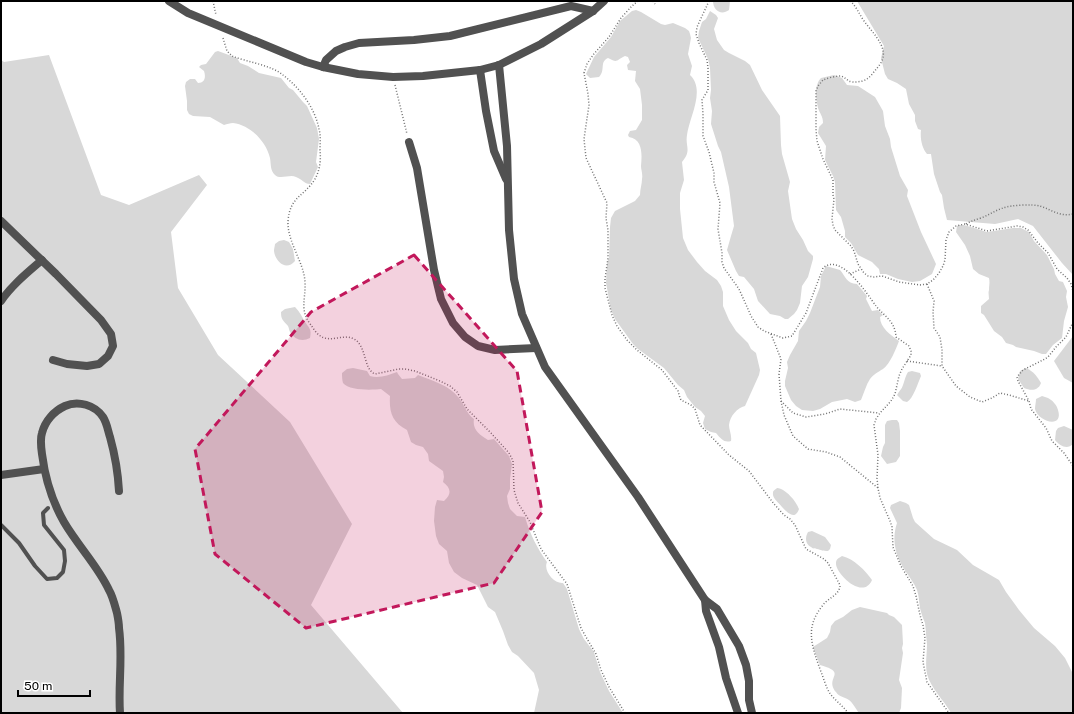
<svg xmlns="http://www.w3.org/2000/svg" width="1074" height="714" font-family="'Public Sans',sans-serif">
	<style>
		.green { fill: #d8d8d8 }
		.lines { fill: none; stroke-linecap: round; stroke-linejoin: round }
		.path { stroke: #737373; stroke-width: 1.5; stroke-dasharray: 1 2; stroke-linecap: butt }
		.lane { stroke: #515151; stroke-width: 4 }
		.street { stroke: #515151; stroke-width: 8 }
		.marked { fill: #c2185b; fill-opacity: 0.2; stroke: #c2185b; stroke-width: 3; stroke-dasharray: 8 5; stroke-linejoin: round }
	</style>
	<rect width="100%" height="100%" fill="#fff"/>
	<g class="green">
		<path d="M713,1H730L729,10C721,16 713,10 713,1Z"/>
		<path d="M857,1H1073V275L1062,263L1033,226L1018,219L995,224L947,220L944,208L942,195L940,192L934,174L931,154H927C922,148 920,139 921,130L918,129L915,121V115L909,104L906,89L897,83L888,79L885,74L881,58L884,46Z"/>
		<path d="M636,10L641,12L661,24L665,25L673,23L685,28L689,31L690,34L691,38L688,54L692,66L690,75C706,90 689,118 687,135C685,147 692,150 682,162L684,180L680,193V209L683,238L688,250L697,262L705,271L717,280L721,286L723,292V306L729,320L736,331L748,343L751,349L756,353L760,370L759,375L745,406C737,408 730,416 729,425C729,430 732,435 731,441C724,443 721,439 716,433L711,432L705,429L703,423L705,416L701,411L695,407L687,397L684,390L678,385L664,368L638,349L633,344L615,319L611,310L606,283L607,264L609,257L610,227L611,218L615,211L635,201L640,195C640,189 642,184 642,179C643,174 641,170 641,166C642,155 643,139 629,137L628,135L630,131L636,130L642,120V105L640,89L635,81L636,71L628,70L627,65L630,62L628,57L625,56C615,61 618,63 608,58C599,62 606,70 599,77L590,78L586,74L594,57L611,37L620,21L632,11Z"/>
		<path d="M710,11L716,15L718,18L714,29L717,40L724,50L729,53L745,61L750,65L762,90L780,116L781,145L782,154L790,182L788,191L792,219L796,229L803,240L808,251L813,256V259L808,277L802,286L800,303L797,310L794,314L788,319H785L780,316L770,314L758,301L754,289L744,277L739,276L736,271L727,250L731,236L734,226L729,187L721,152L718,146L711,124L712,111L710,98L711,90L710,68L708,59L698,38L699,31L702,22L706,19Z"/>
		<path d="M218,51L237,58L240,63L248,66L259,73L281,78L289,88L293,90L303,102L307,106L317,128L319,139L316,162L318,167L310,184C304,184 302,179 296,177C290,174 280,180 275,175C270,171 271,163 270,158C266,141 250,125 233,123C230,123 227,124 224,125L210,117L193,116L189,114L187,110V101L185,86L186,82L190,79H195L198,83C205,83 206,77 204,71L199,67L201,65L206,64L215,52Z"/>
		<path d="M49,55L101,195L129,205L199,175L207,185L171,232L178,288L218,355L290,422L352,524L311,605L403,713H1V60L4,62Z"/>
		<path d="M834,75L842,78L847,85L858,86L875,97L883,111L885,126L890,139L891,147L900,176L908,190L907,196L921,232L936,264L932,274L920,281L912,282L898,279L886,274H880L879,269L872,262L858,255L851,243L845,237V231L841,217L836,210L835,182L833,176L825,160L826,146L818,133L819,127L823,123C823,116 820,114 818,108C816,99 814,85 821,78Z"/>
		<path d="M960,225H964L987,232L1013,228H1021L1029,232L1034,241L1047,255L1054,269L1055,274L1059,281L1063,282L1067,291L1066,297L1068,307L1064,321L1062,338L1053,345L1046,354H1042L1034,351L1016,347L1013,345L1006,343L1002,337L994,331L984,315L981,313V306L989,299C989,296 988,293 989,290C989,285 990,283 989,278L979,274L973,269L970,256L965,245L956,232L957,226Z"/>
		<path d="M284,240L289,242L293,249L295,261C286,272 275,261 274,251C274,249 275,245 275,244L279,241Z"/>
		<path d="M826,266L840,270C846,277 846,283 857,284L867,296L866,299L872,311L878,310L883,315L880,317C880,328 891,335 899,341C896,349 890,364 883,369C878,372 874,374 870,379C866,385 864,393 861,400L855,402L847,399L832,402L820,409L813,411L802,410L796,406L791,400L785,386V381L788,368L787,362L790,355L798,341L799,331L806,321L810,313L820,287L821,276Z"/>
		<path d="M295,307C300,312 302,317 305,322C309,328 312,329 310,338C302,342 295,340 290,332C289,330 289,328 288,326C283,320 281,320 281,312L285,309Z"/>
		<path d="M1073,336V383L1064,378L1054,361Z"/>
		<path d="M353,368L367,371L370,376C379,379 388,375 397,372L398,374L402,379L415,378L418,375C433,381 449,385 459,398C465,406 466,413 474,419C472,430 480,435 488,440L494,439L509,456L512,464L510,479V489L507,496L508,503L510,509L517,516L525,517C530,534 537,548 547,562C543,571 554,584 563,583L567,589L579,629L584,639L594,652L600,672L609,691L623,713H534L539,690L534,673L518,656L512,652L508,645L503,631L495,612L488,607L477,585L462,578L454,572L449,563L447,551L439,544L436,536L434,521L435,507L437,500L444,501C452,494 451,488 443,482L444,477L443,471L429,461L428,454L423,447L416,445L411,442L407,430C392,422 389,412 390,396L381,389C373,390 349,391 343,383C342,380 342,376 342,373L347,369Z"/>
		<path d="M1026,368C1033,371 1037,376 1041,383C1038,391 1031,391 1024,388L1018,379L1020,371Z"/>
		<path d="M912,371L920,373L921,376C918,383 913,399 907,402L903,401L897,395C899,391 902,389 903,385C905,380 905,377 908,372Z"/>
		<path d="M1042,396C1044,397 1046,397 1048,398C1052,400 1057,405 1058,410C1064,429 1038,422 1035,409C1035,406 1036,402 1036,399Z"/>
		<path d="M892,420H897L899,423L900,431V456L896,462L887,464L881,456L883,447L885,443V425L887,421Z"/>
		<path d="M1064,426L1073,430V444C1067,450 1060,446 1055,440L1056,431L1058,428Z"/>
		<path d="M777,488C786,489 796,501 799,509C795,521 787,512 782,507C779,503 772,498 773,493C773,490 775,490 777,488Z"/>
		<path d="M900,501L906,503L909,505L913,518L915,522L934,539L957,550L973,565L999,580L1006,592L1019,610L1034,628L1055,646L1065,658L1073,674V713H951C944,700 931,689 927,674C925,664 927,654 927,644C926,637 926,630 925,623C923,618 921,613 920,608C919,602 919,596 917,590C914,583 910,578 906,572C896,557 891,541 897,523L890,508L891,505Z"/>
		<path d="M812,531L825,537L831,545L830,549L828,551C823,551 821,550 817,549C813,547 815,550 811,547C805,544 805,537 808,532Z"/>
		<path d="M842,556C854,559 865,570 872,580C863,601 835,573 836,563C836,559 839,558 842,556Z"/>
		<path d="M860,607L887,613L889,615L894,617L902,625L903,644L902,648L903,653L899,680L902,688L901,708L899,713H859C856,709 853,703 849,700C845,697 839,697 836,692C824,677 849,673 820,665L813,647L827,638L830,632L831,626L835,621L843,617L852,610Z"/>
	</g>
	<g class="lines">
		<g class="path">
			<path d="M213,1L216,15"/>
			<path d="M638,1L632,6L621,18L609,37L593,55L587,64L584,73L588,94L589,105L584,139L586,158L607,203L606,218L608,230V258L605,279V288L612,315L617,326L627,340L637,350L662,370L678,391L680,398L681,400L691,405L695,409L700,425L729,455L749,471L774,504L784,515L790,519L795,525L806,549L824,559L828,563L840,585C840,595 828,598 823,605C804,628 812,646 821,672C824,679 826,688 831,695C836,701 843,706 848,713"/>
			<path d="M653,1L655,4"/>
			<path d="M709,1L697,27L696,34L699,43L707,60L708,68V90L702,100L703,114V136L709,152L714,173V182L720,203L718,229L722,253V262L724,268L739,289L751,316L758,327L764,331L783,338L792,336L806,313L823,268C841,252 867,294 876,306C885,317 895,321 896,337L909,346L911,351V355L902,369L899,376L895,394L891,401L880,413L876,419L874,425L878,455L877,478L878,488L880,498L890,521L892,527L893,547L901,566L913,586L916,596L920,615L923,625L925,638L923,662L927,682L949,713"/>
			<path d="M850,1C857,7 859,14 864,21C875,36 893,51 877,68C874,72 870,77 867,79C862,82 853,83 849,81C846,79 844,77 841,76C835,76 828,78 823,80L818,86L816,91V129L817,141L823,159L833,180V195L834,199L832,219L833,225L835,230L851,246L854,251L858,264L864,273L868,276L874,277L882,276L899,282L920,285L927,284L933,280L939,273L943,266L945,260L946,240L949,232L956,226L965,224L987,231L1017,226L1023,227L1028,230L1038,243L1048,253L1057,269L1067,278L1071,284L1073,291"/>
			<path d="M223,38L227,51L232,56C247,62 271,65 283,75C300,88 315,108 319,129C321,136 320,143 320,150C321,160 320,170 315,179C304,197 290,196 288,221C287,242 304,262 305,282C306,299 299,310 311,325C313,328 316,333 319,335C330,344 343,333 354,339C367,346 363,369 375,374L399,369H405L415,371L440,381L450,386L457,392L467,409L491,433L509,453L513,461L514,490L518,503L530,522L541,549L567,584L581,628L586,637L596,654L601,670L609,687L625,713"/>
			<path d="M395,85L407,134"/>
			<path d="M966,224C971,221 975,220 981,218C989,215 996,210 1003,208C1011,205 1033,204 1040,206C1052,210 1060,217 1073,214"/>
			<path d="M850,274L861,269"/>
			<path d="M927,284L934,301L933,312L934,328L940,337L942,350V366L956,386L970,397L982,402L992,398L1000,393L1009,395L1029,401"/>
			<path d="M1073,322L1066,337L1056,347L1048,357L1043,360L1023,370L1017,377L1018,381L1029,401L1031,409L1046,428L1052,441L1064,453L1073,466"/>
			<path d="M771,334L781,359L779,374L781,401L784,415L793,436L808,449L826,452L840,457L878,488"/>
			<path d="M907,361L942,366"/>
			<path d="M781,401L793,413L806,417L825,414L840,409L879,413"/>
		</g>
		<path class="lane" d="M1,525L19,543L35,566L47,579L57,578L63,572L65,561L64,550L44,525L43,513L48,508"/>
		<g class="street">
			<path d="M169,1L188,13L306,62L323,67L358,74L393,77L423,76L480,70L499,65L541,44L593,11L604,1"/>
			<path d="M499,65L507,146L509,230L514,279L522,314L545,367L638,497L705,600L717,609L739,646L746,665L749,681V700L752,713"/>
			<path d="M323,67L326,60L336,51L345,47L359,43L414,40L450,36L571,6L580,8L593,11"/>
			<path d="M480,70L486,111L494,151L506,179"/>
			<path d="M409,142L417,168L434,270L441,299L453,323L465,337L478,346L495,350L536,348"/>
			<path d="M1,221L56,274L101,320L111,334L113,346L108,356L99,364L87,366L67,364L53,360"/>
			<path d="M1,301C12,285 27,273 42,260"/>
			<path d="M1,475L44,469"/>
			<path d="M119,491C118,472 115,455 110,437C108,431 107,423 103,417C95,405 78,400 65,406C54,411 45,421 42,433C40,439 41,447 42,454C45,478 52,501 64,522C78,546 98,566 109,590C113,597 115,606 117,613C118,618 119,623 119,628C123,657 118,685 120,713"/>
			<path d="M705,600L706,611L719,647L726,678L738,713"/>
		</g>
	</g>
	<path class="marked" d="M414,255L517,371L542,512L494,583L306,628L215,554L195,449L311,312Z"/>
	<rect width="1074" height="714" fill="none" stroke="#000000" stroke-width="4"/>
	<path d="M18 690v6h72v-6" fill="none" stroke="#000000" stroke-width="2"/>
	<text x="24" y="690" font-size="12" fill="#000000" stroke="#ffffff" stroke-width="3" paint-order="stroke">50 m</text>
</svg>
